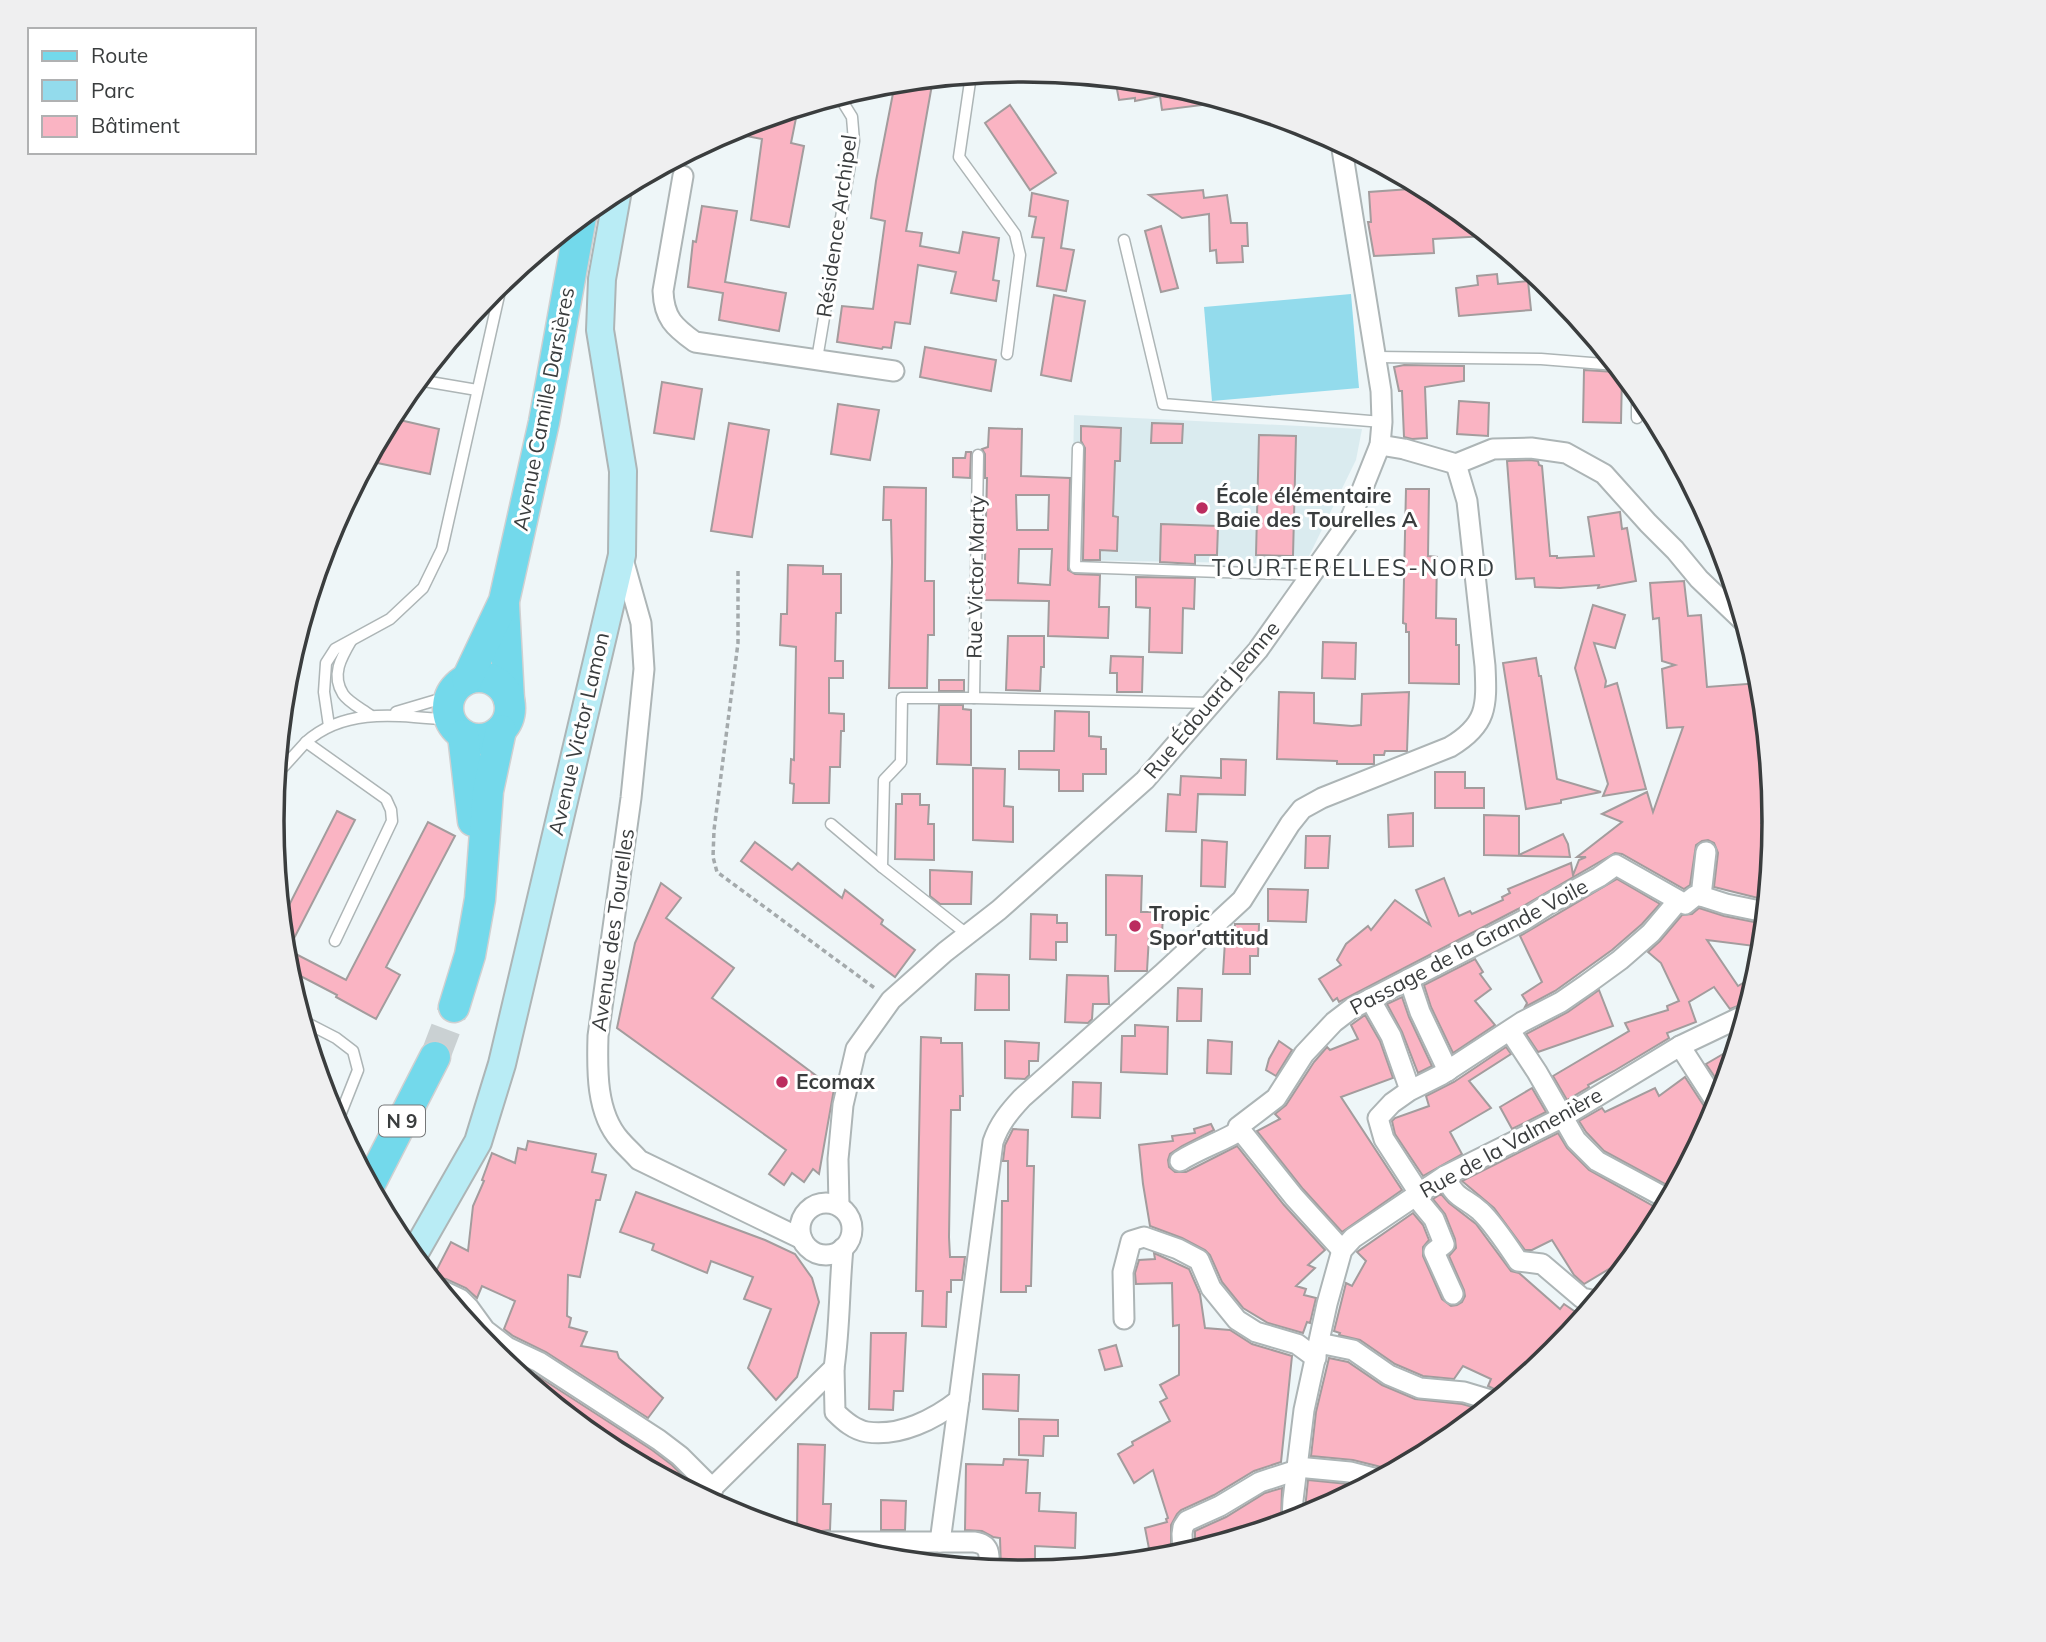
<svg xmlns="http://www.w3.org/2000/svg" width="2046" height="1642" font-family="Mulish,sans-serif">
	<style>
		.built { fill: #daebef }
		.green { fill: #93dbec }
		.building { fill: #fab4c3; stroke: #a39c9d; stroke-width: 2; fill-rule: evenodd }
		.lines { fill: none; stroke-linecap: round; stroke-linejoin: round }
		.primary-tunnel { stroke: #cad1d3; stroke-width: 30; stroke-dasharray: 30 15; stroke-linecap: butt }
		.lane-casing { stroke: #adb5b6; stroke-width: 13 }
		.street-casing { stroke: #adb5b6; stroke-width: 23 }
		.secondary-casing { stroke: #adb5b6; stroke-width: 30 }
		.primary-casing { stroke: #d0d0d1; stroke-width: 33 }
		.path { stroke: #a4aaac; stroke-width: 3.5; stroke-dasharray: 5 3.5; stroke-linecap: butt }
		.lane { stroke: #fff; stroke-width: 10 }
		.street { stroke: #fff; stroke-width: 19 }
		.secondary { stroke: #b9ecf5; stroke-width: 26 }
		.primary { stroke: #73d9eb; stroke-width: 30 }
		.poi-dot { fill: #bb2d5f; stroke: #fff; stroke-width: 2.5 }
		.labels { text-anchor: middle; stroke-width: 6; stroke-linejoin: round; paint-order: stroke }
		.shield { fill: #fff; stroke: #757778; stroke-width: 2 }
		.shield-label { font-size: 19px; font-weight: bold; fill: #3a3d3e }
		.street-label { font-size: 21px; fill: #3a3d3e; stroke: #fff }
		.poi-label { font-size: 21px; font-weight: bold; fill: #3a3d3e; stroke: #fff; text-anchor: start }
		.neighbourhood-label { font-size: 23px; letter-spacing: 2px; fill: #373d3f; stroke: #fff }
		.rim { fill: none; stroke: #3a3d3e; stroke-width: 3.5 }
	</style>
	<rect width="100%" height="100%" fill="#eef6f8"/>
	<path class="built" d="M1074,415L1362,429L1356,460L1309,556L1296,564L1071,560Z"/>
	<path class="green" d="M1351,294L1359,388L1212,401L1204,307Z"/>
	<g class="building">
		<path d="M933,79L906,231L922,233L920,246L959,253L963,232L999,238L993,280L999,281L996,301L951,293L956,272L918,265L910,324L895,322L891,348L883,347L882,349L837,342L842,306L873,309L885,221L871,218L876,181L895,83Z"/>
		<path d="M1115,79L1170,85L1226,102L1162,110L1160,96L1135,101V98L1119,100Z"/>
		<path d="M1010,105L1056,173L1030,190L985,123Z"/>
		<path d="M798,108L791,143L804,146L789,227L751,220L762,139L726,132L736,127Z"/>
		<path d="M1424,188L1441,197L1488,236L1433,239L1434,253L1374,256L1368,222H1371L1369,192Z"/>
		<path d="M1203,190L1204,198L1227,195L1231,223H1247L1248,246H1242L1243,262L1217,263L1216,250L1210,251L1209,214L1182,218L1149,195Z"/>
		<path d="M1032,193L1068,201L1061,248L1074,250L1066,291L1037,286L1044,238L1032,237L1036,217L1029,216Z"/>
		<path d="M702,206L737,211L725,282L786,293L779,331L719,320L723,293L688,287L693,241L696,242Z"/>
		<path d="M1161,226L1178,288L1161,292L1145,231Z"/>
		<path d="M1497,274L1498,284L1528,281L1531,310L1459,316L1456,288L1478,285L1477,276Z"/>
		<path d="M1054,295L1085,301L1071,381L1041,375Z"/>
		<path d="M925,347L996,360L991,391L920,377Z"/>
		<path d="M1404,365L1464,366V381L1425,387L1427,438L1412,439L1404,437L1402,391H1399L1394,367Z"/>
		<path d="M1584,370L1615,372L1620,371L1622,373L1621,423L1583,422Z"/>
		<path d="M662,382L702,389L694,439L654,433Z"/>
		<path d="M1459,401L1489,403L1488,436L1457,434Z"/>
		<path d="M838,404L879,410L870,460L831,454Z"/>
		<path d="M391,418L439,429L430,474L368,461Z"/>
		<path d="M729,423L769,430L752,537L711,531Z"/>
		<path d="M1152,423L1183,424L1182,443H1151Z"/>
		<path d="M1081,426L1121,428L1120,461H1115L1113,516L1118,517L1117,551L1100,550V560H1083L1085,448L1081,441Z"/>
		<path d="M989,428L1022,429L1021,476L1070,478L1068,570L1075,574L1100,575L1099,607H1109L1108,638L1048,636L1049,601L984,600L987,478H985V454L982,449L988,447ZM1016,495H1049L1048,530H1017ZM1019,549H1052L1050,585L1018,583Z"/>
		<path d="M1259,435L1296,436L1293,556L1256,555Z"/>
		<path d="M966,452H971L970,478L953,477V458H965Z"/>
		<path d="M1530,460L1538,461L1539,465L1542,466L1550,556H1557V558L1594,556L1588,517L1620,512L1622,529L1627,528L1636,581L1598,588L1599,585L1560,588L1535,587L1534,578L1516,579L1507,461Z"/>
		<path d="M884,487L926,488L925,581H934V635H928L927,688H889L892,562L891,520H883Z"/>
		<path d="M1406,489H1429L1428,556L1437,557L1436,618L1456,619V645H1459V684L1409,683V632H1406V624L1403,623Z"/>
		<path d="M1161,524L1218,526L1217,555H1195V564L1160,562Z"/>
		<path d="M788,565L823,566V574H841V613H836L835,661H843V678H829V713L844,714V731H841L840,767H830L829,803H793L794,784L790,783L791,759L794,760L796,647L780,645L781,614H787Z"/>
		<path d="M1136,577L1195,578L1194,609L1183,608L1182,653L1149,652L1150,608L1136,607Z"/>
		<path d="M1684,581L1688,616L1701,615L1707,687L1760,683L1770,778L1762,780L1761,823H1767L1764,866H1767L1766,900L1714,887L1718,853L1714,843L1708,840L1702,841L1696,845L1690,885L1684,889L1622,854L1615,853L1518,909L1339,1002L1337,998L1333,1001L1319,979L1341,965L1337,960L1346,944L1368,926L1371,930L1395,900L1430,925L1416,890L1444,878L1459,916L1470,911L1472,914L1503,900L1502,897L1510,893L1508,889L1571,863L1573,875L1579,860L1586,857H1577L1622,822L1602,814L1647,792L1653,812L1683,727L1667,728L1662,669L1675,665L1662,661L1659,618L1653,619L1650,583Z"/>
		<path d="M1593,605L1625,615L1615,648L1594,643L1606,681L1605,687L1617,683L1646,789L1603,796L1608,784L1575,668Z"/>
		<path d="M1008,636H1044V667H1041L1040,691L1006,690Z"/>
		<path d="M1323,642L1356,643L1355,679L1322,678Z"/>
		<path d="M1111,656L1143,657L1142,692H1117V673H1110Z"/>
		<path d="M1536,658L1539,676H1541L1557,779L1601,792L1561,800V803L1526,809L1503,663Z"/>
		<rect x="939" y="680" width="25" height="11"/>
		<path d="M1279,692L1314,693V723L1352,726L1361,725L1362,694L1409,692L1407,751H1385L1384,755H1374V764H1337V761L1277,759Z"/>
		<path d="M939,705H963V709L971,710V765L937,764Z"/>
		<path d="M1055,711L1089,712V736L1101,737V749H1106V774H1083V791H1059V770L1019,769V751H1054Z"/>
		<path d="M1221,759L1246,760L1245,795L1198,794L1196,832L1166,831L1168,794L1180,795L1181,776L1221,778Z"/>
		<path d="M973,768L1005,769L1004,806L1013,807V842L973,840Z"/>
		<path d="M1435,772H1465V788H1484V808H1435Z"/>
		<path d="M902,794H920V805H929L928,824H934V860L895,859L896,804H902Z"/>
		<path d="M337,811L355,820L288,950L346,980L428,822L455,836L386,967L400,975L376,1019L336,997L337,995L287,969L286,967L282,919Z"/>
		<path d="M1413,813V846L1389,847L1388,815Z"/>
		<path d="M1484,815L1519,816V855L1563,834L1568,844L1570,857L1484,855Z"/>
		<path d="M1306,836H1330L1328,868H1305Z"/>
		<path d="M1202,840L1227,842L1225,887L1201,886Z"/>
		<path d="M755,842L792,870L798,863L842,898L845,890L883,920L881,924L915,950L895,977L741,861Z"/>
		<path d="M930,870L972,872L971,904H940L930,896Z"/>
		<path d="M1106,875L1142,876L1141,912H1163L1162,936H1149L1147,971H1115L1116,935H1106Z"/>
		<path d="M1617,879L1660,904L1642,924L1612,950L1555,991L1525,1007L1527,1003L1522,995L1542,982L1520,936Z"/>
		<path d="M661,883L681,898L666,918L734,968L712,998L834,1089L819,1174L813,1169L804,1182L792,1173L784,1185L769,1174L786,1150L617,1028L635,943Z"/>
		<path d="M1268,889L1308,890L1306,922L1268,921Z"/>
		<path d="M1699,908L1724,916L1764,924L1762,947L1707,940L1738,986L1748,980L1746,1003L1730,1009L1714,987L1689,1002L1696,1022L1667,1033L1669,1038L1614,1071L1588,1085L1589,1087L1567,1100L1553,1076L1629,1031L1625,1023L1668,1010L1667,1006L1679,1001L1661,963L1648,952L1660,941L1682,915L1692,914Z"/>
		<path d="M1031,914L1057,915V923H1067V942H1056V960L1030,959Z"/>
		<path d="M1235,924H1259L1258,956H1250V974H1223L1225,941L1234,942Z"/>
		<path d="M1475,959L1483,972L1480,974L1491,989L1475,1001L1495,1025L1453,1053L1431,1007L1424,985Z"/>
		<path d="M976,974L1009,975V1010H975Z"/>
		<path d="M1067,975L1108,976L1109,1004H1093L1092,1019L1088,1023L1065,1022Z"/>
		<path d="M1178,988L1202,989L1201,1021H1177Z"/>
		<path d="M1599,990L1613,1026L1538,1052L1526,1034L1568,1012Z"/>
		<path d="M1402,997L1409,1017L1432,1066L1418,1073L1402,1032L1387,1004Z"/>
		<path d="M1365,1015L1380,1041L1393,1078L1341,1097L1402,1190L1342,1232L1303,1189L1257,1131L1280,1119L1275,1114L1286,1105L1314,1062L1327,1047L1330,1050L1358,1039L1351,1025Z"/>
		<path d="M1135,1025L1168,1027L1167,1074L1121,1072L1122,1036H1135Z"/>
		<path d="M921,1037L941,1038V1043H962L963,1096H960V1110H951L949,1237L950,1257H965L962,1280H951V1292H947L946,1327L922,1326L923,1291H916Z"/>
		<path d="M1208,1040L1232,1042L1231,1074L1207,1073Z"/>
		<path d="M1005,1041L1039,1043L1038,1061H1029V1075L1025,1079L1005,1078Z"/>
		<path d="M1279,1041L1292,1050L1276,1076L1266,1070L1269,1059Z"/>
		<path d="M1506,1047L1511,1054L1469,1081L1491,1108L1450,1132L1462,1154L1423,1176L1395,1134L1392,1121L1395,1118L1429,1106L1426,1096L1454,1082Z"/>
		<path d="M1735,1047L1729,1069L1723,1089L1706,1064Z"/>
		<path d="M1685,1077L1708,1112L1713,1116L1674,1189L1604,1151L1586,1132L1579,1121L1602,1108L1605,1112L1655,1088L1659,1096Z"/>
		<path d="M1073,1082L1101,1083L1100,1118L1072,1117Z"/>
		<path d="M1532,1088L1546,1112L1512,1129L1500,1107Z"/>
		<path d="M1211,1124L1214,1130L1182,1146L1170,1154L1168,1160L1169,1167L1175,1172H1186L1237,1146L1284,1205L1325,1250L1308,1265L1315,1268L1296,1286L1306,1289L1304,1295L1316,1298L1310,1323L1307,1322L1303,1333L1268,1323L1243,1308L1222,1282L1210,1255L1205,1250L1182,1238L1150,1226L1143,1184L1139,1145L1173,1141L1172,1136L1195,1133L1194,1129Z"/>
		<path d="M1013,1129L1028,1130L1027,1166H1034L1031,1286H1026V1292H1001L1002,1201H1008V1161H1003L1005,1145Z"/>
		<path d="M1558,1133L1567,1148L1589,1170L1662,1211L1647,1239L1632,1257L1628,1253L1619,1263L1584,1284L1574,1275L1552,1240L1532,1250H1525L1494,1208L1462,1181Z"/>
		<path d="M528,1141L596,1154L592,1172L606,1175L600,1200H596L580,1277L568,1275L567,1316L571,1318L569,1327L587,1332L581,1346L617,1352L619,1358L663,1398L648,1418L546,1352L513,1336L504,1329L515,1301L482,1286L477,1298L466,1288L446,1279L439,1278L433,1281L432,1279L451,1242L468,1251L473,1206L484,1181L482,1180L492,1153L515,1163L518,1148L526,1150Z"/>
		<path d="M636,1192L765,1240L795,1254L812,1278L819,1302L797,1377L776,1400L748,1368L771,1309L744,1299L753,1277L711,1261L707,1273L652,1250L654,1244L620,1232Z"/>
		<path d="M1441,1194L1449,1203L1476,1224L1511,1271L1519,1273L1560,1309L1564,1304L1580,1315L1554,1352L1548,1357L1543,1354L1536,1367L1504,1394L1488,1386L1491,1379L1463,1366L1454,1379L1423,1376L1395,1364L1360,1340L1339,1335L1340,1333L1334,1331L1346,1283L1352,1286L1366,1261L1357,1252L1413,1213L1423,1225L1429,1240L1423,1247V1256L1442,1299L1451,1306L1457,1305L1462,1302L1465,1296L1464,1290L1449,1256L1456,1248L1455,1239L1445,1214L1433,1199Z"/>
		<path d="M1154,1253L1189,1269L1200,1294L1205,1328L1230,1330L1252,1344L1292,1356L1281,1462L1254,1471L1214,1495L1181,1510L1177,1514L1171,1525V1557L1151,1559L1145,1528L1167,1522L1166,1519L1168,1518L1153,1470L1134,1483L1118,1454L1133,1445L1132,1442L1170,1421L1160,1402L1167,1398L1160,1385L1179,1375V1325L1173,1326L1172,1283L1136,1284L1135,1273L1139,1260L1155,1259Z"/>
		<path d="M871,1333H906L903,1391H894L893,1410L869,1409Z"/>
		<path d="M1116,1345L1122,1366L1105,1370L1099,1350Z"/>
		<path d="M494,1353L533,1373L652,1450L672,1465L695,1488L692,1492L605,1445L513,1369L515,1365L498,1357Z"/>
		<path d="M1329,1358L1348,1362L1382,1385L1415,1399L1462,1404L1483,1410L1440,1446L1388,1474L1381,1467L1353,1460L1311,1456L1316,1412Z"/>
		<path d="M983,1374L1019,1375L1018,1411L983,1409Z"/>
		<path d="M1019,1419L1058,1420V1436H1044L1043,1456L1019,1455Z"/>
		<path d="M798,1444L825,1445L823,1504H831L830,1530L822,1531L818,1534L797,1533Z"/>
		<path d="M1004,1459L1028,1460L1026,1493H1040L1039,1511L1076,1513L1075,1548L1035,1546V1571L1023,1572L1001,1570L1000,1538L993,1537L982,1531L965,1530L966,1464L1003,1465Z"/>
		<path d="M1308,1480L1348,1484L1361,1488L1323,1508L1305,1509Z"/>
		<path d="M1282,1488L1281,1524L1195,1550V1531L1226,1517L1265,1493Z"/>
		<path d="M881,1500L906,1501L905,1530H881Z"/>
	</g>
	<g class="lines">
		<path class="primary-tunnel" d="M435,1057L454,1007"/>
		<defs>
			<g id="lane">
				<path d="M971,75L959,157L1015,234L1020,255L1007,354"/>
				<path d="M1124,240L1163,404L1382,422"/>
				<path d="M1375,357L1541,359L1616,365"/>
				<path d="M817,359L854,141L852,117L839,96"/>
				<path d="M418,380L477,390"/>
				<path d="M1637,391V418"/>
				<path d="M1078,448L1075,567L1312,575"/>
				<path d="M978,455L974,698L1213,703"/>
				<path d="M351,641C341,658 331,675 343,694C348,702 362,709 370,715"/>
				<path d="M396,712L450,696"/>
				<path d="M329,726L324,692L326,663L335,649L390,619L423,588L442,549L502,282"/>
				<path d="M277,774L306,742"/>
				<path d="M831,824L882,867"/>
				<path d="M968,935L882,867L884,780L901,762L902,698H974"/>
				<path d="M335,941L392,821L391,810L386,799L306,742C346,706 401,716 450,720"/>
				<path d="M303,1021L336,1038L353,1051L358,1070L337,1123"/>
			</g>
			<g id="street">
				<path d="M683,176L663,291C664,318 674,327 695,342L894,371"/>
				<path d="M1380,445L1404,449L1456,464L1493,449L1531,448L1566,453L1604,474L1648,523L1675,550L1699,579L1744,622"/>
				<path d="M623,559L641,623L644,669L631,798L598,1036C597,1070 596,1113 620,1140C626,1147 633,1153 639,1160L802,1239"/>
				<path d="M1701,896L1706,852"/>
				<path d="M1409,979L1420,1012L1448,1071"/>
				<path d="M1370,999L1391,1036L1410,1090"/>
				<path d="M1510,1031L1537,1072L1576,1140L1597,1161L1664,1197L1668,1201"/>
				<path d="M1680,1046L1718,1105"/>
				<path d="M1180,1161C1199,1149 1221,1142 1241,1130"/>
				<path d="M1445,1176C1456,1200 1463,1196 1480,1211C1493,1223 1508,1246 1518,1261L1542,1264L1582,1298L1596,1301"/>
				<path d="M1419,1193L1384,1139L1378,1118L1392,1103L1409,1091L1441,1075L1522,1022L1561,1002L1587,984L1620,960L1651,933L1678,901"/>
				<path d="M1415,1196L1434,1219L1444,1244L1434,1252L1453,1294"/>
				<circle cx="826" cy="1229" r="26"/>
				<path d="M839,1206L838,1159L843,1105L856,1049L891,1000L945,952L999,910L1145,780L1258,650L1350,520L1380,445L1382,422L1381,391L1341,143"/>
				<path d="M1342,1250L1294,1197L1238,1127L1276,1098L1304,1054L1334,1022L1351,1009L1524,920L1547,905L1599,877L1616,865L1685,904L1695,896H1701L1726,904L1765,912"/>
				<path d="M441,1290L460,1299L469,1308L485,1330L507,1347L539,1362L659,1440L680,1456L713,1489"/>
				<path d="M1124,1319L1123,1272L1131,1241L1144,1237L1178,1249L1199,1260L1211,1288L1237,1320L1256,1332L1297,1344L1316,1358"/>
				<path d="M1319,1343L1353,1350L1389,1375L1420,1388L1464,1392L1494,1401"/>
				<path d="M834,1368L835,1412C844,1421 854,1430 867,1432C900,1437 935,1419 959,1400L993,1142C999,1124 1009,1112 1022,1098L1163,973L1242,900L1290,824L1302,809L1322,798L1450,747C1487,725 1487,707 1485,666L1467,501L1456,464"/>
				<path d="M1297,1467L1350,1472L1377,1479"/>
				<path d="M703,1497L834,1368C840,1328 839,1288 843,1248"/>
				<path d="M1292,1520L1293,1500L1304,1410L1327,1304L1342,1250L1353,1238L1445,1176L1563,1117L1680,1046L1745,1015"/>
				<path d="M827,1542H974C990,1544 990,1554 989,1569"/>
				<path d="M940,1542L959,1400"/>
				<path d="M1183,1554L1182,1534L1183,1527L1187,1521L1220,1506L1260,1482L1297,1470"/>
			</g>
			<path id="secondary" d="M413,1256L478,1142L502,1064L622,555L623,471L600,330L602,279L618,190"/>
			<g id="primary">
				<path d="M504,605L509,700"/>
				<circle cx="479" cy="708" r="31"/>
				<path d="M467,679L504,601L544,422L581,217"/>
				<path d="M463,735L473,821"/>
				<path d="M454,1007L470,955L480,899L488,791L501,730"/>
				<path d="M370,1184L435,1057"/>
			</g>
		</defs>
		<use href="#lane" class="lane-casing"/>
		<use href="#street" class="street-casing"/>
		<use href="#secondary" class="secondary-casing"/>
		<use href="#primary" class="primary-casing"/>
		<path class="path" d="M738,571V643L714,830L713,857L717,872L876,989"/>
		<use href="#lane" class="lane"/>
		<use href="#street" class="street"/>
		<use href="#secondary" class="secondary"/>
		<use href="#primary" class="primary"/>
	</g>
	<g class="poi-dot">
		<circle cx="1202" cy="508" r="7"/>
		<circle cx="1135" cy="926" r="7"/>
		<circle cx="782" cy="1082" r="7"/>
	</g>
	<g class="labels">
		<rect class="shield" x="379" y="1105.5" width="46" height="31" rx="5"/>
		<g class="shield-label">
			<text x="402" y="1128">N 9</text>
		</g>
		<g class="street-label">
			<text transform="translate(837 226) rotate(-82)" y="7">Résidence Archipel</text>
			<text transform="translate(544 409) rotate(-79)" y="7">Avenue Camille Darsières</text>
			<text transform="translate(976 577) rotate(-89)" y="7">Rue Victor Marty</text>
			<text transform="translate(1212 700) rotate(-50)" y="7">Rue Édouard Jeanne</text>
			<text transform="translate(579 734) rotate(-77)" y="7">Avenue Victor Lamon</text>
			<text transform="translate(613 930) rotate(-82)" y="7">Avenue des Tourelles</text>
			<text transform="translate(1469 947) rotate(-28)" y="7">Passage de la Grande Voile</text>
			<text transform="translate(1511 1143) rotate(-29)" y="7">Rue de la Valmenière</text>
		</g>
		<g class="poi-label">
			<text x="1216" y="503">École élémentaire<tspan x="1216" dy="24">Baie des Tourelles A</tspan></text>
			<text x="1149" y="921">Tropic<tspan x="1149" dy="24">Spor'attitud</tspan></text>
			<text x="796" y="1089">Ecomax</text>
		</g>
		<g class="neighbourhood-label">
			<text x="1354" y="576">TOURTERELLES-NORD</text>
		</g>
	</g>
	<path d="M0 0H2046V1642H0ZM284 821a739 739 0 1 1 1478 0a739 739 0 1 1-1478 0Z" fill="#efeff0" fill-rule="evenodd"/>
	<path class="rim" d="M284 821a739 739 0 1 1 1478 0a739 739 0 1 1-1478 0Z"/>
	<rect x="28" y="28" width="228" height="126" fill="#ffffff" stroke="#b0b1b2" stroke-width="2"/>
	<rect x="42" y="51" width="35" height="10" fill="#73d9eb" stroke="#b0b1b2" stroke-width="2"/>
	<text x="91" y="63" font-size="21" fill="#3a3d3e">Route</text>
	<rect x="42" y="80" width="35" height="21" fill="#93dbec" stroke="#b0b1b2" stroke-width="2"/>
	<text x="91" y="98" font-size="21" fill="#3a3d3e">Parc</text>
	<rect x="42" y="116" width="35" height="21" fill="#fab4c3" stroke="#b0b1b2" stroke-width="2"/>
	<text x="91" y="133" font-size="21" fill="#3a3d3e">Bâtiment</text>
</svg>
